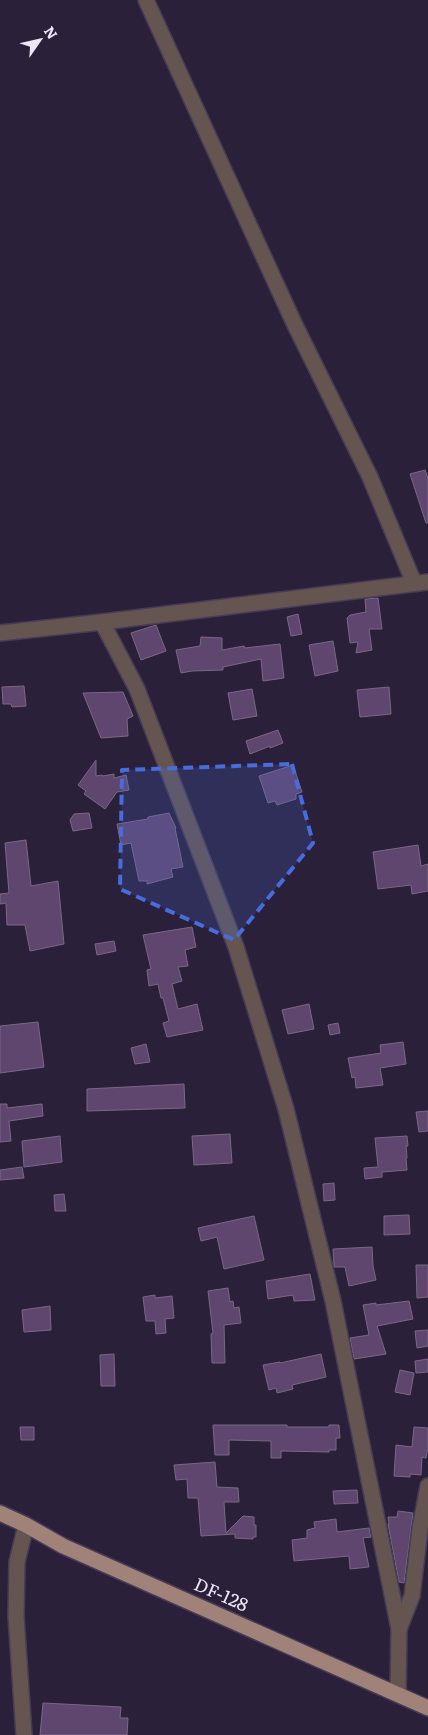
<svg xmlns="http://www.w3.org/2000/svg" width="428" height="1735" font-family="Literata,serif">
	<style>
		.building { fill: #5f466f; stroke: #796884 }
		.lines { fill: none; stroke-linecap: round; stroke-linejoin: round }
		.street-casing { stroke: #463c54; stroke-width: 18 }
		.primary-casing { stroke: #463c54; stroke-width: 18 }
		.street { stroke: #645550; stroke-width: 15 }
		.primary { stroke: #a18279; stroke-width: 15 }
		.marked { fill: #476cde; fill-opacity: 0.2; stroke: #476cde; stroke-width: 4; stroke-dasharray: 10 6; stroke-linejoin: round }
		.labels { text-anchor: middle; stroke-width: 5; stroke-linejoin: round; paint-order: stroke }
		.street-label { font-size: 18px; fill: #ede6f7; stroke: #2b2039 }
	</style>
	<rect width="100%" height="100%" fill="#2b2039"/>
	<g class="building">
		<path d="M425,470L428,478V523H426L410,474Z"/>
		<path d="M378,598L382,629H369L372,650L356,653L358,642L350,643L347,618L350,615L366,612L365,599Z"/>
		<path d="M298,614L302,634L291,636L287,617Z"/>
		<path d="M156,625L166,651L141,660L131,633Z"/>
		<path d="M201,637L222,638V650L244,646L245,648L280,644L284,678L263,681L261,659L223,667V670L192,671L181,673L176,650L200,646Z"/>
		<path d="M333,641L338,671L315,676L309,645Z"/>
		<path d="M24,686L26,706L12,707L11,704H3L2,687Z"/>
		<path d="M389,687L391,714L360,717L357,690Z"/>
		<path d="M252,689L257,716L233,720L228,693Z"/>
		<path d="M123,692L133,716L127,719L128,736L101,738L83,693Z"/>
		<path d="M278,730L283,743L270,748V746L250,754L246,741Z"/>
		<path d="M96,760V776L102,775L103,776L114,774V778L126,775L129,790L117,792L105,809L84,794L86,791L78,785Z"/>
		<path d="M293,765L302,792L296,794V799L277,805L275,801L268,803L259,776Z"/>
		<path d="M89,813L92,828L73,831L70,820L74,814Z"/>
		<path d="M169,813L176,828H175L183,867L171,869L173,877L147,884V881H139L131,843L121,845L117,824L148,819V817Z"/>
		<path d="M26,840L31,886L58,881L64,944L30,951L25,925H7L6,903L0,904V894L9,893L5,843Z"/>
		<path d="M418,845L421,866L428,864V891L412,894L411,885L378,889L373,852Z"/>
		<path d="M192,927L196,947L185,950L188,966L178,967L182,981L172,984L178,1009L197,1004L203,1030L167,1037L163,1023L169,1021L163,998H161L158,984L149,986L147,970L151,969L143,935Z"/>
		<path d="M114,941L116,951L97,955L95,944Z"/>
		<path d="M309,1004L314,1029L288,1034L282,1010Z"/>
		<path d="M38,1022L44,1067L0,1073V1026Z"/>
		<path d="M338,1023L340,1033L330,1035L328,1025Z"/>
		<path d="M403,1042L406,1064L380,1068L383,1085L356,1088L355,1077L352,1078L348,1058L381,1053L380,1045Z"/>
		<path d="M146,1044L150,1062L135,1064L131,1048Z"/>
		<path d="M184,1084L185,1108L87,1111V1089Z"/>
		<path d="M0,1104H7V1108L42,1104L43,1116L9,1121L11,1141L0,1142Z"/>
		<path d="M428,1111V1131L419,1132L416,1112Z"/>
		<path d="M230,1134L232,1163L194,1165L192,1136Z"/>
		<path d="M60,1136L62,1162L24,1167L22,1141Z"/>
		<path d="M407,1136L408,1146H406L407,1158H406L407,1170L382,1172V1177L365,1179L364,1168L378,1167L375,1138Z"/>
		<path d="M22,1167L24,1178L0,1180V1170Z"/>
		<path d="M334,1183L335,1200L324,1201L323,1184Z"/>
		<path d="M64,1194L66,1211H55L54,1195Z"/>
		<path d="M409,1215L410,1234L384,1235V1216Z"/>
		<path d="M254,1216L264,1260L224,1269L217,1237L201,1241L198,1228Z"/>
		<path d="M372,1247L373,1266L376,1280L349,1286L345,1267H334L333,1249Z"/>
		<path d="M416,1265H428V1297L417,1298Z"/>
		<path d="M310,1274L315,1300L294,1301L293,1295L268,1299L266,1281Z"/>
		<path d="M228,1288L230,1302L233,1301L234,1308L239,1307L241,1323L224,1325L225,1363H212L211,1334L213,1333L208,1291Z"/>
		<path d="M155,1295V1298L172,1296L174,1318L165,1319L166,1333L156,1334L155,1321H146L143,1297Z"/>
		<path d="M409,1301L413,1319L377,1326L386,1354L354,1359L350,1338L369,1335L363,1305L376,1303V1305Z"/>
		<path d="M50,1306L51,1330L24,1332L22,1310Z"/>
		<path d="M428,1330V1346L417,1348L415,1331Z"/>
		<path d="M114,1354L115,1386H101L100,1355Z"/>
		<path d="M321,1354L326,1377L292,1385L293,1389L277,1393L276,1388L269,1390L263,1365L280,1362V1363Z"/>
		<path d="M428,1359V1372L416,1373L415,1361Z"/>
		<path d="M400,1370L414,1373L410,1395L395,1392Z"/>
		<path d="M213,1425H287V1427H329V1425H339L340,1438H336V1450H329V1452L281,1451V1458H271V1441L229,1440V1455H215Z"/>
		<path d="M20,1427H34V1440H21Z"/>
		<path d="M414,1427L428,1428V1448L426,1458L422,1457L421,1475L410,1474V1477L394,1476L396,1445L412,1447Z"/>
		<path d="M215,1462L217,1487L238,1488L239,1502H224L226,1533L243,1516L254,1517V1525H256V1537H253V1539L235,1538V1534L201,1536L198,1498H188L187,1479L176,1480L174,1465Z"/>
		<path d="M357,1490L358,1503L334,1504L333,1491Z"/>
		<path d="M398,1511L413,1513L404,1583L399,1582L388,1524H389L388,1517H397Z"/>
		<path d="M336,1519L337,1532L369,1528L371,1537L363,1538L369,1567L350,1569L349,1556L294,1561L292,1540L307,1538V1530L315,1528L314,1522Z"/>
		<path d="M43,1703L121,1707L120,1718H128L127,1735H40Z"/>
	</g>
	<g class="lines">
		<defs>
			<g id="street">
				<path d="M146,0L294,323L370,477L414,583"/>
				<path d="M102,622L137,689L236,947L286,1109L333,1301L399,1629L398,1694"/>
				<path d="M0,633L102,622L428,582"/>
				<path d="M399,1629L412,1596L420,1529L428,1486"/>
				<path d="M24,1735L16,1616L17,1562L26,1525"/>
			</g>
			<path id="primary" d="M0,1513L26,1525L63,1546L428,1708"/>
		</defs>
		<use href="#street" class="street-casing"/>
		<use href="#primary" class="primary-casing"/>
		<use href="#street" class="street"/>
		<use href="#primary" class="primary"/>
	</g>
	<path class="marked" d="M292,764L313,843L234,940L120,889L122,770Z"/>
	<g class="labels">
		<g class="street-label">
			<text transform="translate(221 1595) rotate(24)" y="6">DF-128</text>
		</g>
	</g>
	<g transform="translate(40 40) rotate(56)" stroke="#2b2039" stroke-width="4" paint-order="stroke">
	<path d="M0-4L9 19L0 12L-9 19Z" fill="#ede6f7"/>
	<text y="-8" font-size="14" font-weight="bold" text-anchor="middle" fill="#ede6f7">N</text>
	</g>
</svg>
